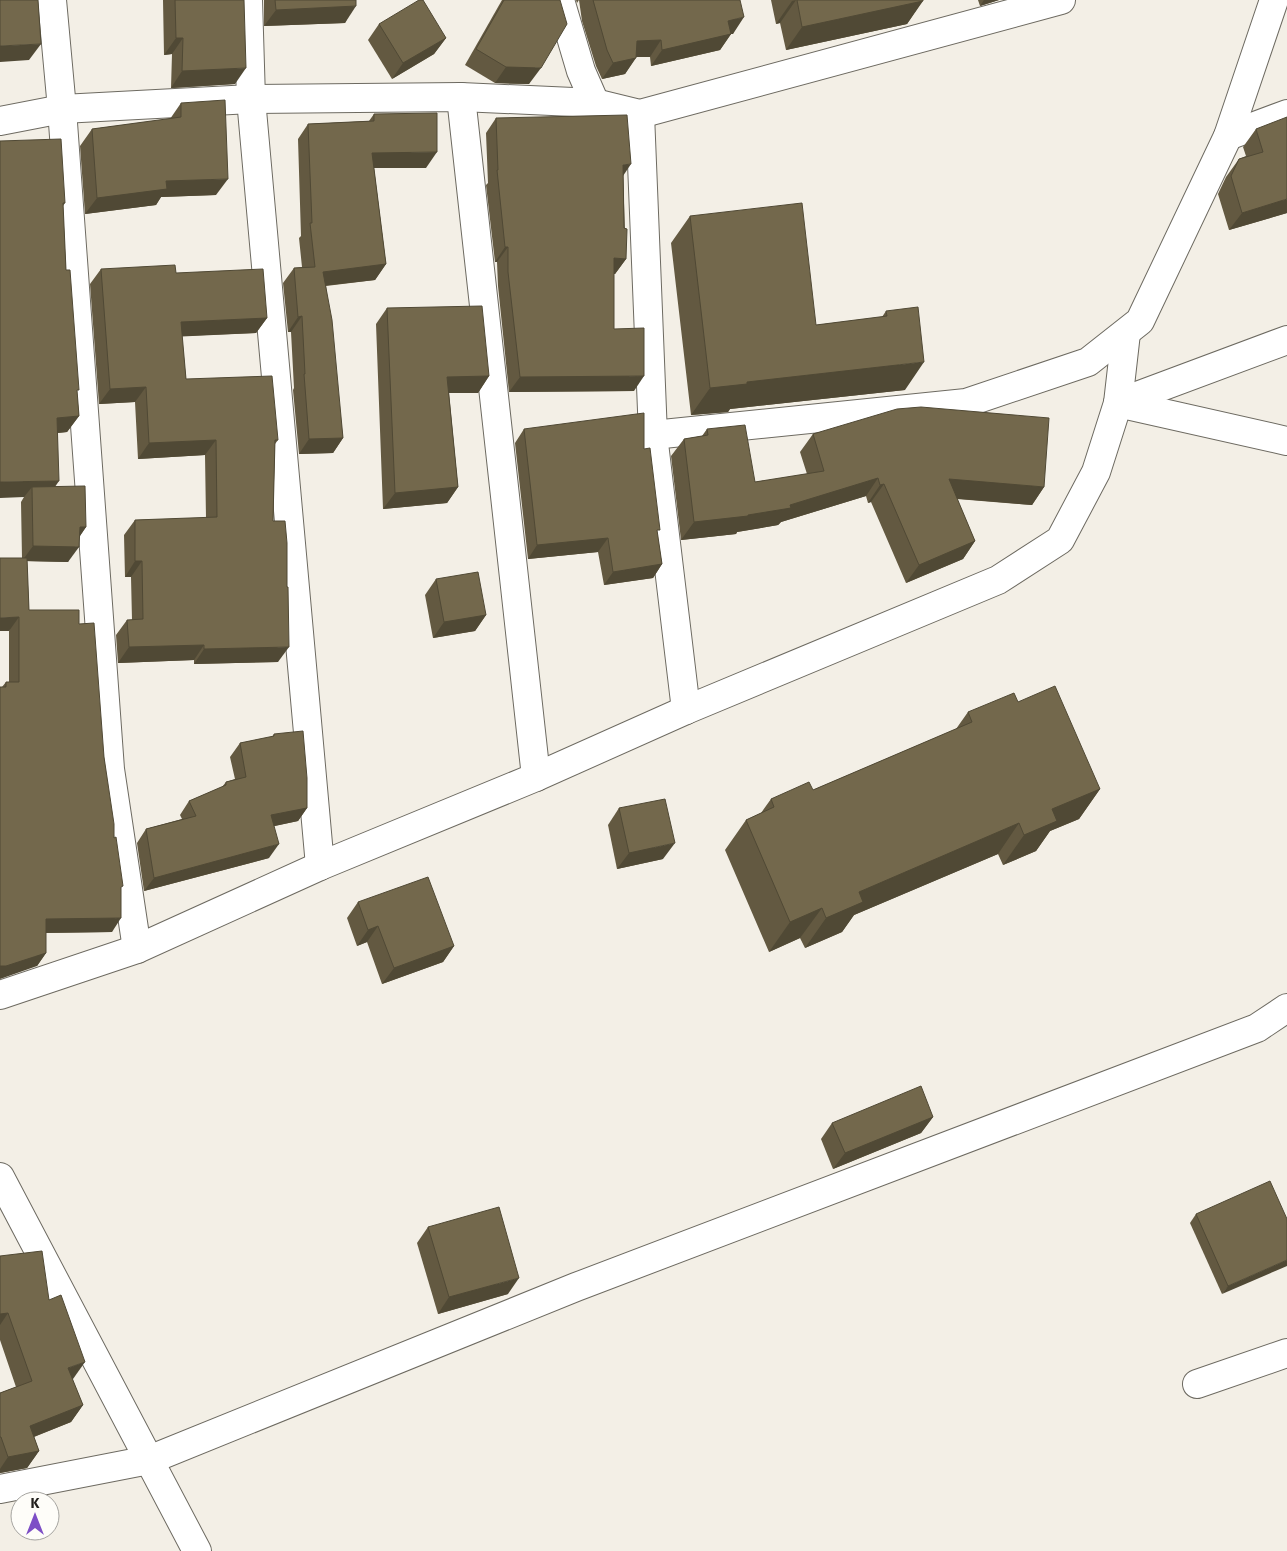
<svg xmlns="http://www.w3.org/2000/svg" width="1287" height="1551" font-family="'Fira Sans',sans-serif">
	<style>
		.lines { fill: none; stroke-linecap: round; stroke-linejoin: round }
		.minor-casing { stroke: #6d6a61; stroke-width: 30 }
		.minor { stroke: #fff; stroke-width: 28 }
		.wall { fill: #635941 }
		.shaded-wall { fill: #504935 }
		.building { fill: #73684c; stroke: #504935 }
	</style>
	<rect width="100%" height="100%" fill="#f3efe6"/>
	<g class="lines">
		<defs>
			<g id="minor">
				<path d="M52,0L62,109L110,769L137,949"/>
				<path d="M248,0L251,99L320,866"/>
				<path d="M560,0L581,71L595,103"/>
				<path d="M461,97L536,777"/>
				<path d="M640,114L653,435L686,710"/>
				<path d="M0,121L62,109L251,99L461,97L595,103L640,114L1061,0"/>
				<path d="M1228,136L1287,114"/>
				<path d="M1118,403L1287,340"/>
				<path d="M1118,403L1287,441"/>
				<path d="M653,435L966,403L1088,362L1140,321L1228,136L1274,0"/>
				<path d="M0,995L137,949L320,866L536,777L686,710L998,580L1060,540L1096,472L1118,403L1126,333"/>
				<path d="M0,1177L197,1551"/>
				<path d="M1197,1384L1287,1353"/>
				<path d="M0,1489L149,1460L576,1287L1257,1028L1287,1008"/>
			</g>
		</defs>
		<use href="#minor" class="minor-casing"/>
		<use href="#minor" class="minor"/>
	</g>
	<g class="wall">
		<path d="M163,0H244L235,84L171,88L172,54L164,55Z"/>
		<path d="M264,0H356L345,23L264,26Z"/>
		<path d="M502,0H560L529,84L495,83L465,65Z"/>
		<path d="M576,0H740L733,34H731L720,50L651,66L650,57H636L625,74L602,79L596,66L582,21L579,0L577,3Z"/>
		<path d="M771,0H923L907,24L786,50L780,23L776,24Z"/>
		<path d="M978,0H999L980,6Z"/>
		<path d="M379,24L446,38L434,54L392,79L368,40Z"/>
		<path d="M181,103L216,195L161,197L156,205L85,214L80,146L92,129L170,119Z"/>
		<path d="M374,114L426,168H374L386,264L375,280L326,286L343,438L333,453L299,454L293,390L294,388L291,332H288L283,283L294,268L302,267L299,238L301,236L298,139L308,124L369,121Z"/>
		<path d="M496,118L623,175L626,259L615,274H614V329L634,391L509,392L498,286L497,262H495L486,185L488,183L486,133Z"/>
		<path d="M1256,129L1287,213L1229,230L1218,194L1226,177L1239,159L1246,156L1243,147Z"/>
		<path d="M0,141L65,203L63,206L66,270L77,393L79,416L67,432L58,433L55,486L86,527L79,537L68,562L27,561L29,610L79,624L104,757L121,889L112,932L46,933V953L37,966L2,687L6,682H9V631L22,558L21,502L24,497Z"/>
		<path d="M690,216L816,325L882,317L886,311L905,390L730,409L728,412L691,415L671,243Z"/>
		<path d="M101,269L176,273L267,318L256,333L182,336L186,379L278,440L275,444L273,521L278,662L194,664V660L118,663L116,635L127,620H132L131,577H125L124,535L135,520L206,518L205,455L138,459L135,402L99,404L90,284Z"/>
		<path d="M387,308L489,376L478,393H449L458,487L447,503L383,509L376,324Z"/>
		<path d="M524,429L644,449L662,564L653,578L604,585L598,552L528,559L515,443Z"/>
		<path d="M707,429L755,482L807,474L800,452L813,434L1044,487L1032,505L957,499L975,541L963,559L906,583L871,502L868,503L866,496L781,522L778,525L737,532L736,534L681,540L671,456L684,439L702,436Z"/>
		<path d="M436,579L486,615L475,631L433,638L425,595Z"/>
		<path d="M1018,702L1100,789L1079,819L1050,831L1036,851L1003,865L998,854L854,915L842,932L805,948L800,938L769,952L725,850L746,820L761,813L771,799L813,790L956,729L968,712Z"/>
		<path d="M274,734L307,808L298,821L274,826L269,858L144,891L137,843L146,829L182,819L180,815L189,801L222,787L226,782L235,779L230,757L240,743L272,737Z"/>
		<path d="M619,808L663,859L617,869L608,825Z"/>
		<path d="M358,902L454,946L443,962L382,984L367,942L357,946L347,918Z"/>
		<path d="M933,1117L921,1133L833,1169L821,1139L832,1123Z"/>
		<path d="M1196,1214L1287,1219L1222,1294L1190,1223Z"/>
		<path d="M428,1227L508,1294L438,1314L417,1243Z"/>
		<path d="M0,1256L49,1300L73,1379H72L83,1405L71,1422L34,1437L39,1451L27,1468L0,1473V1393L16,1387L0,1340Z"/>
	</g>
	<g class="shaded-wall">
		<path d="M796,0L780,23L776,24L792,1Z"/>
		<path d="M984,0H999L980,6Z"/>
		<path d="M923,1L907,24L786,50L802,27Z"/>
		<path d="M356,6L345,23L264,26L276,10Z"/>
		<path d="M744,17L733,34H731L720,50L651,66L662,50L728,21Z"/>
		<path d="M176,38H183L172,54L164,55Z"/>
		<path d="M446,38L434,54L392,79L403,63Z"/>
		<path d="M661,40L650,57H626L637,41Z"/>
		<path d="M41,44L29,60L0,62V46Z"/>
		<path d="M636,58L625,74L602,79L613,63Z"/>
		<path d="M506,67L541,68L529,84L495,83Z"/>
		<path d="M246,68L235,84L171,88L182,71Z"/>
		<path d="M437,152L426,168H361L372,153Z"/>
		<path d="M631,164L621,179L623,165Z"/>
		<path d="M228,179L216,195L161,197L156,205L85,214L97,198L166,181Z"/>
		<path d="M1287,199V213L1229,230L1242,213Z"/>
		<path d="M505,247H508L497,262H495Z"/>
		<path d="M614,258L626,259L615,274L603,273Z"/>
		<path d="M386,264L375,280L312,287L323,272Z"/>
		<path d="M302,316L291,332H288L298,317Z"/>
		<path d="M267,318L256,333L171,337L181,322Z"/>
		<path d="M924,362L905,390L730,409L728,412L691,415L710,388L747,382Z"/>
		<path d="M489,376L478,393H436L447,377Z"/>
		<path d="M644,376L634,391L509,392L520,377Z"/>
		<path d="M146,387L135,402L99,404L110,389Z"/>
		<path d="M79,416L67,432L46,434L57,418Z"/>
		<path d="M343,438L333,453L299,454L309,439Z"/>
		<path d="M216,440L205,455L138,459L149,443Z"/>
		<path d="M878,478L866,496L781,522L778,525L737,532L736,534L681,540L694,522L748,515L790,505Z"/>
		<path d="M949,479L1044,487L1032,505L937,497Z"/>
		<path d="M59,481L48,497L32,487L24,497L0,498V482Z"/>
		<path d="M884,484L871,502L868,503L880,485Z"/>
		<path d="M458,487L447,503L383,509L395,493Z"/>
		<path d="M80,527H86L76,542Z"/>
		<path d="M608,538L598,552L528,559L537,545Z"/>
		<path d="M975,541L963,559L906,583L919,565Z"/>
		<path d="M33,546L79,547L68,562L22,561Z"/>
		<path d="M135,561H142L131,577H125Z"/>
		<path d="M662,564L653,578L604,585L613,572Z"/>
		<path d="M486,615L475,631L433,638L444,622Z"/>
		<path d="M19,617L9,631H0V618Z"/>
		<path d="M204,645L194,660L118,663L129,647Z"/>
		<path d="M289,647L278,662L194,664L204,649Z"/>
		<path d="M1100,789L1079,819L1050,831L1036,851L1003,865L1024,835L1052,809Z"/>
		<path d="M307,808L298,821L261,829L271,815Z"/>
		<path d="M1019,823L998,854L854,915L842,932L805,948L826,918L859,892Z"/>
		<path d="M675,843L663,859L617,869L629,853Z"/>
		<path d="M279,844L269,858L144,891L154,878Z"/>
		<path d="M822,908L800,938L769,952L790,922Z"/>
		<path d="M121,918L112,932L37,933L46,919Z"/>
		<path d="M378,926L367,942L357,946L368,930Z"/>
		<path d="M454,946L443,962L382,984L394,968Z"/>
		<path d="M46,953L37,966L0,979V966Z"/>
		<path d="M933,1117L921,1133L833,1169L845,1153Z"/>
		<path d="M1287,1260V1266L1222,1294L1228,1286Z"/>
		<path d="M519,1278L508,1294L438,1314L449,1297Z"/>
		<path d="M8,1313L0,1325V1314Z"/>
		<path d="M85,1362L73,1379L56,1385L68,1368Z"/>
		<path d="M83,1405L71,1422L18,1443L30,1426Z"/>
		<path d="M39,1451L27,1468L0,1473V1469L8,1457Z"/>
	</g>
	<g class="building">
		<path d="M0,0H38L41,44L0,46Z"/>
		<path d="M175,0H244L246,68L182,71L183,38H176Z"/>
		<path d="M275,0H356V6L276,10Z"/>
		<path d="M419,0H423L446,38L403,63L379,24Z"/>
		<path d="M504,0H560L567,24L541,68L506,67L476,49Z"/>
		<path d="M593,0H740L744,17L728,21L731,34L662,50L661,40L637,41L636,58L613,63L607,50Z"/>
		<path d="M797,0H923V1L802,27Z"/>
		<path d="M225,100L228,179L166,181L167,189L97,198L92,129L181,117V103Z"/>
		<path d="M437,113V152L372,153L386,264L323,272L332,320L343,438L309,439L304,374H305L302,316L298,317L294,268L315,267L310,223H312L308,124L374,121V114Z"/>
		<path d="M627,115L631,164L623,165L624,228L627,229L626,259L614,258V329L644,328V376L520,377L508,272V247H505L497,170H498L496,118Z"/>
		<path d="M1287,117V199L1242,213L1231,176L1239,159L1263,152L1256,129Z"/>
		<path d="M61,139L65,203H63L66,270H70L79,390H77L79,416L57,418L59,481L0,482V141Z"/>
		<path d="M802,203L816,325L887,316L886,311L918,307L924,362L747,382V384L710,388L690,216Z"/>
		<path d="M175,265L176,273L263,269L267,318L181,322L186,379L272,376L278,440H275L273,521H285L287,543V587H288L289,647L204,649V645L129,647L127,620L143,619L142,561H135V520L217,517L216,440L149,443L146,387L110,389L101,269Z"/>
		<path d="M482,306L489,376L447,377L458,487L395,493L387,308Z"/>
		<path d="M921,407L1049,418L1044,487L949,479L975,541L919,565L884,484L880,485L878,478L790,505L791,508L748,515V516L694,522L684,439L708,435L707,429L745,425L755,482L824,471L813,434L897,409Z"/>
		<path d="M644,413V449L650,448L660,530H657L662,564L613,572L608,538L537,545L524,429Z"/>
		<path d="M85,486L86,527H80L79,547L33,546L32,487Z"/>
		<path d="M0,558H27L29,610H79V624L94,623L104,757L114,824V838L116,837L123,886L121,887V918L46,919V953L6,966H0V687H6V682H19V617L0,618Z"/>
		<path d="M478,572L486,615L444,622L436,579Z"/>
		<path d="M1055,686L1100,789L1052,809L1057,821L1024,835L1019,823L859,892L863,902L826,918L822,908L790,922L746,820L774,807L771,799L809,782L813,790L972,722L968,712L1014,693L1018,702Z"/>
		<path d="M303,731L307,778V808L271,815L279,844L154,878L146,829L196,816L189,801L226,785V782L246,777L240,743L274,736V734Z"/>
		<path d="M665,799L675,843L629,853L619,808Z"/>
		<path d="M428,877L454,946L394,968L378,926L368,930L358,902Z"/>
		<path d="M921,1086L933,1117L845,1153L832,1123Z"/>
		<path d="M1270,1181L1287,1219V1260L1228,1286L1196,1214Z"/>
		<path d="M499,1207L519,1278L449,1297L428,1227Z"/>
		<path d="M42,1251L49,1300L61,1295L85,1362L68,1368L83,1405L30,1426L39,1451L8,1457L1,1437H0V1393L32,1381L8,1313L0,1314V1256Z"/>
	</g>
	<g transform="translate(35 1516)"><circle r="24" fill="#fefdf9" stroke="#a6a5a1"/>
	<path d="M0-4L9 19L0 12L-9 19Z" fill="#7d4ec6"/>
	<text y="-8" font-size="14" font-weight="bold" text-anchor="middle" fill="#22201d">K</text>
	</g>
</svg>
